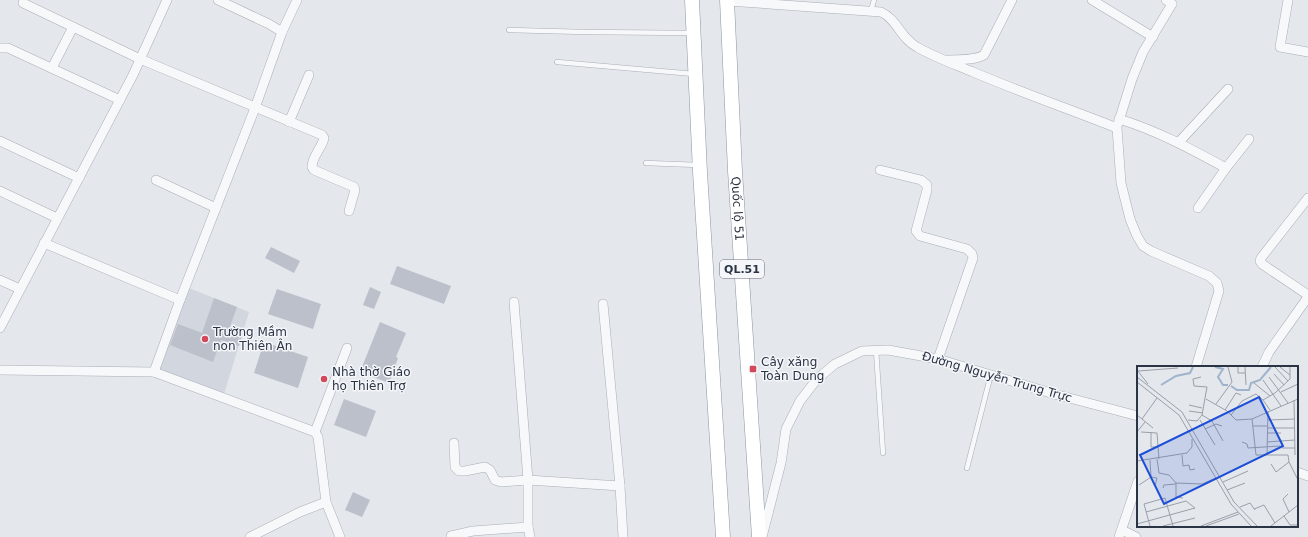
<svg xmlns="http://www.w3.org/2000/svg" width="1308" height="537" font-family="'DejaVu Sans',sans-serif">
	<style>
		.built { fill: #d2d6de }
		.building { fill: #bbc0ca }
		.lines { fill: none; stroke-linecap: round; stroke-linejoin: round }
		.service-casing { stroke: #a9aeb7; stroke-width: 5.5 }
		.minor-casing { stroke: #a9aeb7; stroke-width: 10 }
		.trunk-casing { stroke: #8b94a3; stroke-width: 15 }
		.service { stroke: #f7f8fa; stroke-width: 4.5 }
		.minor { stroke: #f7f8fa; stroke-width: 9 }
		.trunk { stroke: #fff; stroke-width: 14 }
		.poi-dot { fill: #d1495b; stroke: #f4f6f9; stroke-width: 1.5 }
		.labels { text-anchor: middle; stroke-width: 3; stroke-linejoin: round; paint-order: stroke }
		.shield { fill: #f4f6f9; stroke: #676e7b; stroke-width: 1 }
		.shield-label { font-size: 11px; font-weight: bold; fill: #2b3445 }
		.street-label { font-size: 12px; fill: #2b3445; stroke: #f4f6f9 }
		.poi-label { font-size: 12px; fill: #2b3445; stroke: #f4f6f9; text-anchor: start }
		.inset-river { fill: none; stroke: #9fb4cc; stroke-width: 2 }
		.inset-road { fill: none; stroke: #9a9fa9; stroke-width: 1 }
		.view { fill: #1d4ed8; fill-opacity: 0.15; stroke: #1d4ed8; stroke-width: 2 }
		.inset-edge { fill: none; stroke: #2b3445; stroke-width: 2 }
	</style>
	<rect width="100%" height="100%" fill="#e4e7ec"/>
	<path class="built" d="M189,288L249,312L224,394L158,370Z"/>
	<g class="building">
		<path d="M271,247L300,261L294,273L265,258Z"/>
		<path d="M397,266L451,286L444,304L390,284Z"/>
		<path d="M370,287L381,292L374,309L363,305Z"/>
		<path d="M277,289L321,304L313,329L268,314Z"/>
		<path d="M214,298L237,307L229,329L243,333L239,346L221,340L213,362L170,345L178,324L202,333Z"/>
		<path d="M380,322L406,333L396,357L398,358L389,383L360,372Z"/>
		<path d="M264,342L308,357L298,388L254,373Z"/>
		<path d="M344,399L376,411L366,437L334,425Z"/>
		<path d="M353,492L370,500L362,517L345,510Z"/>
	</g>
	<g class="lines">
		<defs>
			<g id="service">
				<path d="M871,11L874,0"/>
				<path d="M509,30L584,32L692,33"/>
				<path d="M557,62L694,74"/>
				<path d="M646,163L698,165"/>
				<path d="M876,350L883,453"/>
				<path d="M967,468L991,374"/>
			</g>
			<g id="minor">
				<path d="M1092,0L1153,37"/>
				<path d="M1288,0L1280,47L1308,52"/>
				<path d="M728,1L881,12C897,19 901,39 917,47C934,57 954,64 973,72C1020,92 1069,109 1117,128L1121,183L1130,219L1137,236L1143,246L1151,251L1209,276L1217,283L1219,291L1196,367"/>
				<path d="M23,3L140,59L322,135L324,138C322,148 312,156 312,167L314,170L354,187L355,190L349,211"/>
				<path d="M282,32L297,0"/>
				<path d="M0,48H8L120,100"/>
				<path d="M947,60C959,59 974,61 984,55L1012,0"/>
				<path d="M52,68L73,27"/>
				<path d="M1119,119C1158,131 1191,149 1226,168L1249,139"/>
				<path d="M289,122L309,75"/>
				<path d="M1118,124L1132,79L1143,52L1172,4L1166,0"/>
				<path d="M0,141L79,178"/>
				<path d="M1179,142L1228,89"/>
				<path d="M880,170L921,180L927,185V190L916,231L920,236L967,249L972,254L973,258L938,359"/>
				<path d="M156,180L216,208"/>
				<path d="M0,191L57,218"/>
				<path d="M1308,198L1261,258L1260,261L1262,264L1308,295"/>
				<path d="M1198,208L1226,168"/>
				<path d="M44,243L180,300"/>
				<path d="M0,280L20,289"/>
				<path d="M514,302L528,480V527L530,537"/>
				<path d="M603,304L620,486L623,537"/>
				<path d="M0,328L133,75L167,0"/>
				<path d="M1262,367L1269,352L1308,297"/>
				<path d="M0,370L154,372L315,432L318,437L326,502L340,537"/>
				<path d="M154,372L180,300L255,108L282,32L269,24L218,0"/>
				<path d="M315,432L347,348"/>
				<path d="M454,443L455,467L459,471H465L485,467L490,470L495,480L501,482L528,480L620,486"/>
				<path d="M1297,472L1308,476"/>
				<path d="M1122,530L1136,537"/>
				<path d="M451,536L473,531L528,527"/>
				<path d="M250,537L300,512L326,502"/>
				<path d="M762,537L781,463L786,429L800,401L817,379L835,364L862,351L888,350L938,359L1054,394L1138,416"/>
				<path d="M1119,537L1138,481"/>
			</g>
			<g id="trunk">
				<path d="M692,0L700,172L723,537"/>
				<path id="s1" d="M727,0L735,171L759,537"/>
			</g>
		</defs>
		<use href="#service" class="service-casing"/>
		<use href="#minor" class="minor-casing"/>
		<use href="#trunk" class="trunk-casing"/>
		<use href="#service" class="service"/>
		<use href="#minor" class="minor"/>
		<use href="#trunk" class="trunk"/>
	</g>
	<g class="poi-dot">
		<circle cx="205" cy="339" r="4"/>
		<rect x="749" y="365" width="8" height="8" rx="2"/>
		<circle cx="324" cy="379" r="4"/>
	</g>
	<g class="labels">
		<rect class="shield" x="720" y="260" width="44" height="18" rx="3"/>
		<g class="shield-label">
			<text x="742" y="273">QL.51</text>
		</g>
		<g class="street-label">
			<text dy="4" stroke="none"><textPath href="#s1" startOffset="209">Quốc lộ 51</textPath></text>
			<text transform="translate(997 377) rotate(16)" y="4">Đường Nguyễn Trung Trực</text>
		</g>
		<g class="poi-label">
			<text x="213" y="336">Trường Mầm<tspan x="213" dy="14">non Thiên Ân</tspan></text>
			<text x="761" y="366">Cây xăng<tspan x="761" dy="14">Toàn Dung</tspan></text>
			<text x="332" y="376">Nhà thờ Giáo<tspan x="332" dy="14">họ Thiên Trợ</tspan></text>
		</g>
	</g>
	<g transform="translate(1137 366)">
		<rect width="161" height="161" fill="#e4e7ec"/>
		<path class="inset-river" d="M78,1L86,3L81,11L86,19H91M24,19L39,10L53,7L56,1M94,20L100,24H112L114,17L123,14L134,1"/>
		<path class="inset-road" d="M101,1V7H108M108,1L109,19M138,1L151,15M143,1L153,9M0,4L11,18M1,5L41,2M137,8L147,19M0,11L45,46L97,136L120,160M132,11L151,37M126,14L144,40M0,16L42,49L94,138L114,160M117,17L133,30M144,26L161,18M69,33L90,45L99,54L115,53L161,33M157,34L158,89M79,38L95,16L91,1M52,39L65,42M88,44L99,27L104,29M133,44L126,34L138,27L153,13V1M52,45L66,47M0,49L5,53L20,32M65,49L75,55L86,75M94,49L105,35L119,28L126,34M5,53L16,62M115,53L119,89H151L152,96M51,54L60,55L65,49L70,21L57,20L56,13L64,11M63,54L78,79M131,54L158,53M116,60H131M131,62H157M68,63L79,58L85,60M0,66L8,56M4,66L20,67L22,93M14,66V81H21M131,67H144M105,76L110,78L111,82L143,80M130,76L158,74M145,82H158M45,89L46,100L52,99L53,104L58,103M130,89L131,45M20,93L22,107L32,109L39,117L65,118L79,112M0,95L50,87L55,81V73M134,98L139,106L152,96L161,114M14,111L20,112L18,120M86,116L111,105M39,117V131L46,132M2,119L14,111L13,94M26,122L27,119L39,118M90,124L108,117M151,128L146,133L152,146M103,141L113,137L118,144M117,143L127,139L138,157M9,146L49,135L58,142M147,150L153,159H161M0,158L58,142M13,160L7,138L28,132L36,160M26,160L58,152M64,160L101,146M69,160L102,148M134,160L161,139"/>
		<path class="view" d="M122,31L146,80L27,138L3,89Z"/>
		<rect width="161" height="161" class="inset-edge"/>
	</g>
</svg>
